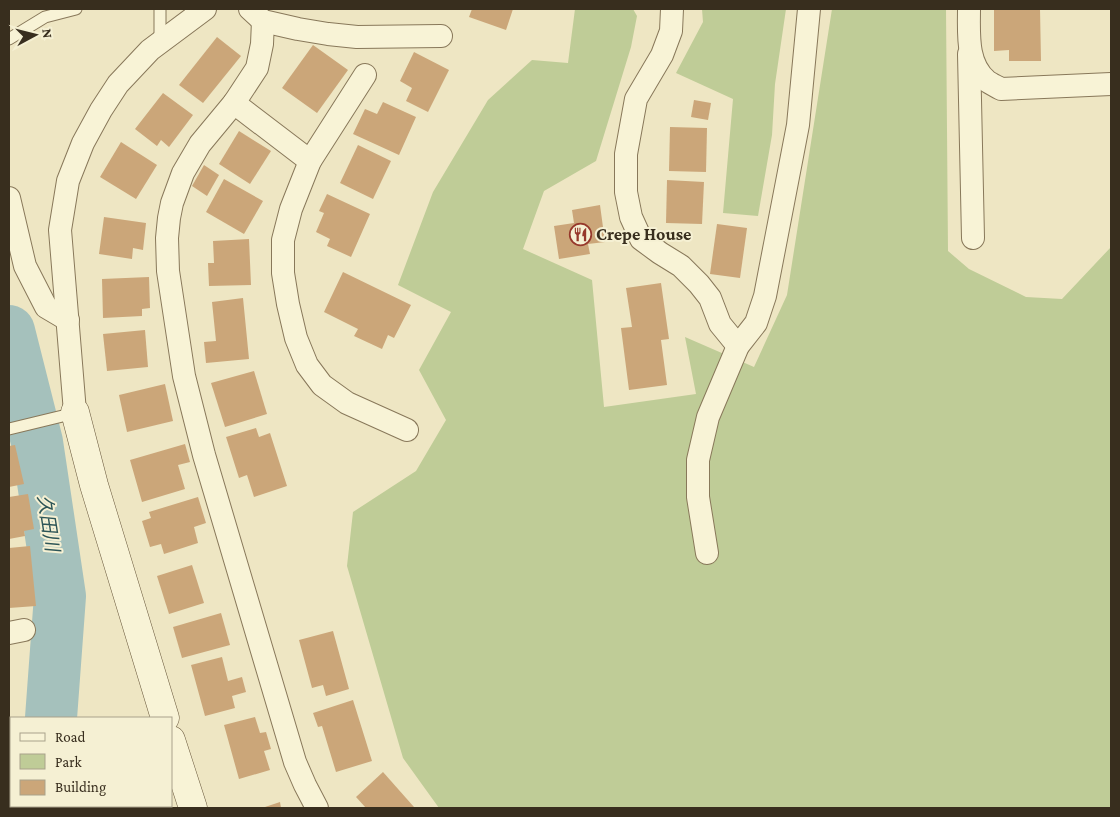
<svg xmlns="http://www.w3.org/2000/svg" width="1120" height="817" font-family="'Crimson Pro','Noto Sans JP',serif">
	<style>
		.green { fill: #bfcc97 }
		.lines { fill: none; stroke-linecap: round; stroke-linejoin: round }
		.river { stroke: #a5c1bc; stroke-width: 52 }
		.building { fill: #cba679 }
		.lane-casing { stroke: #88785a; stroke-width: 13 }
		.street-casing { stroke: #88785a; stroke-width: 24 }
		.secondary-casing { stroke: #6a593d; stroke-width: 29 }
		.lane { stroke: #f8f3d6; stroke-width: 11 }
		.street { stroke: #f8f3d6; stroke-width: 22 }
		.secondary { stroke: #f8f3d6; stroke-width: 28 }
		.labels { text-anchor: middle; stroke-width: 4; stroke-linejoin: round; paint-order: stroke }
		.poi-label { font-size: 18px; font-weight: bold; fill: #382e1e; stroke: #f5f0d3; text-anchor: start }
		.water-label { font-size: 19px; font-style: italic; fill: #2d5557; stroke: #f5f0d3 }
	</style>
	<rect width="100%" height="100%" fill="#eee6c3"/>
	<g class="green">
		<path d="M575,9H633L637,16L631,47L596,161L544,191L523,249L592,280L604,407L696,394L685,337L754,367L787,295L832,9H946L948,251L969,269L1026,297L1062,299L1111,247V808H439L403,758L347,566L353,512L416,471L446,420L419,370L451,312L398,285L433,192L488,100L532,60L568,63Z"/>
		<path d="M702,9H786L775,84L772,135L758,216L723,213L733,99L676,73L703,22Z"/>
	</g>
	<g class="lines">
		<g class="river">
			<path d="M9,331L37,442L60,596L51,718"/>
			<path d="M30,808V806"/>
		</g>
	</g>
	<g class="building">
		<path d="M472,9H513L506,30L469,17Z"/>
		<path d="M994,9H1040L1041,61H1009V50L994,51Z"/>
		<path d="M217,37L241,56L203,103L179,85Z"/>
		<path d="M313,45L348,70L317,113L282,88Z"/>
		<path d="M414,52L449,70L428,112L406,101L412,88L400,81Z"/>
		<path d="M163,93L193,115L169,147L161,140L157,146L135,129Z"/>
		<path d="M694,100L711,103L708,120L691,117Z"/>
		<path d="M383,102L416,117L399,155L353,134L365,109L377,114Z"/>
		<path d="M670,127L707,128L706,172L669,171Z"/>
		<path d="M239,131L271,151L250,184L219,164Z"/>
		<path d="M121,142L157,165L136,199L100,177Z"/>
		<path d="M358,145L391,161L373,199L340,183Z"/>
		<path d="M204,165L219,175L207,196L192,186Z"/>
		<path d="M224,179L263,201L244,234L206,212Z"/>
		<path d="M667,180L704,182L702,224L666,223Z"/>
		<path d="M327,194L370,214L351,257L327,246L330,239L316,232L324,213L319,211Z"/>
		<path d="M600,205L605,242L588,244L590,254L559,259L554,226L574,223L572,210Z"/>
		<path d="M104,217L146,223L143,250L133,248L132,259L99,254Z"/>
		<path d="M717,224L747,228L740,278L710,274Z"/>
		<path d="M249,239L251,285L209,286L208,263H214L213,241Z"/>
		<path d="M343,272L411,305L394,338L388,335L382,349L354,336L358,329L324,312Z"/>
		<path d="M149,277L150,308L142,309V316L103,318L102,279Z"/>
		<path d="M661,283L669,339L661,340L667,385L629,390L621,328L632,327L626,288Z"/>
		<path d="M243,298L249,359L206,363L204,342L216,341L212,302Z"/>
		<path d="M145,330L148,367L107,371L103,334Z"/>
		<path d="M254,371L267,414L225,427L211,383Z"/>
		<path d="M165,384L173,421L127,432L119,395Z"/>
		<path d="M256,428L259,437L270,433L287,486L254,497L247,475L239,478L226,437Z"/>
		<path d="M185,444L190,462L178,465L185,489L142,502L130,460Z"/>
		<path d="M15,445L24,484L9,487V446Z"/>
		<path d="M28,494L34,529L24,531L25,536L9,539V497Z"/>
		<path d="M198,497L206,523L194,527L198,543L164,554L161,544L150,547L142,521L151,518L149,512Z"/>
		<path d="M30,546L36,606L9,608V548Z"/>
		<path d="M192,565L204,603L169,614L157,576Z"/>
		<path d="M221,613L230,645L182,658L173,627Z"/>
		<path d="M333,631L349,689L326,696L323,685L312,688L299,640Z"/>
		<path d="M222,657L228,681L242,677L246,692L232,696L235,708L205,716L191,665Z"/>
		<path d="M353,700L372,761L336,772L322,726L318,727L313,713Z"/>
		<path d="M255,717L260,733L266,732L271,749L264,751L270,770L239,779L224,725Z"/>
		<rect x="9" y="753" width="2" height="28"/>
		<path d="M383,772L414,807L413,808H366L356,797Z"/>
		<path d="M280,802L281,808H262Z"/>
	</g>
	<g class="lines">
		<defs>
			<g id="lane">
				<path d="M9,39L45,17L76,9"/>
				<path d="M160,44V9"/>
				<path d="M9,429L75,413"/>
			</g>
			<g id="street">
				<path d="M250,9L263,21L298,29L328,34L357,37L441,36"/>
				<path d="M672,9L671,31L662,55L636,99L626,154V192L631,217L641,239L660,253L681,266L699,284L710,298L720,324L738,346"/>
				<path d="M969,9C969,33 966,64 987,81C991,84 996,86 1001,89L1111,84"/>
				<path d="M263,21L262,44L257,68L234,103L200,144L183,173L172,203L169,218L167,238L168,271L184,376L204,455L295,762L305,785L317,808"/>
				<path d="M969,54L973,238"/>
				<path d="M365,75L310,161L291,209L283,240V273L288,304L296,338L307,365L322,385L347,403L407,430"/>
				<path d="M234,103L310,161"/>
				<path d="M9,198L25,266L46,307L68,320"/>
				<path d="M75,412L60,230L68,181L83,143L101,110L118,84L150,50L205,9"/>
				<path d="M707,553L698,497V460L708,417L738,346L756,323L765,296L798,125L809,9"/>
				<path d="M9,633L24,630"/>
			</g>
			<g id="secondary">
				<path d="M75,412L94,485L165,718"/>
				<path d="M171,740L193,808"/>
			</g>
		</defs>
		<use href="#lane" class="lane-casing"/>
		<use href="#street" class="street-casing"/>
		<use href="#secondary" class="secondary-casing"/>
		<use href="#lane" class="lane"/>
		<use href="#street" class="street"/>
		<use href="#secondary" class="secondary"/>
	</g>
	<defs>
		<symbol id="restaurant-ring" viewBox="-11 -11 22 22"><circle r="9.5" fill="#f5f0d3" stroke="#96382b" stroke-width="1.5"/><path d="M-5-6h1v4h1v-4h1v4h1v-4h1v5L-1.5 .5V6h-2V.5L-5-1ZM5-6V6H3V1.5H1.5Q1.5-4 5-6Z" fill="#96382b"/></symbol>
	</defs>
	<g fill-rule="evenodd">
		<use href="#restaurant-ring" x="568" y="222" width="25" height="25"/>
	</g>
	<g class="labels">
		<g class="poi-label">
			<text x="596" y="240">Crepe House</text>
		</g>
		<g class="water-label">
			<text transform="translate(49 523) rotate(81)" y="7">久田川</text>
		</g>
	</g>
	<rect width="1120" height="817" fill="none" stroke="#382e1e" stroke-width="20"/>
	<rect x="10" y="717" width="162" height="90" fill="#f5f0d3" stroke="#a9a28b"/>
	<rect x="20" y="733" width="25" height="8" fill="#f8f3d6" stroke="#a9a28b"/>
	<text x="55" y="742" font-size="15" fill="#382e1e">Road</text>
	<rect x="20" y="754" width="25" height="15" fill="#bfcc97" stroke="#a9a28b"/>
	<text x="55" y="767" font-size="15" fill="#382e1e">Park</text>
	<rect x="20" y="780" width="25" height="15" fill="#cba679" stroke="#a9a28b"/>
	<text x="55" y="792" font-size="15" fill="#382e1e">Building</text>
	<g transform="translate(35 35) rotate(83)" stroke="#f5f0d3" stroke-width="4" paint-order="stroke">
	<path d="M0-4L9 19L0 12L-9 19Z" fill="#382e1e"/>
	<text y="-8" font-size="14" font-weight="bold" text-anchor="middle" fill="#382e1e">N</text>
	</g>
</svg>
